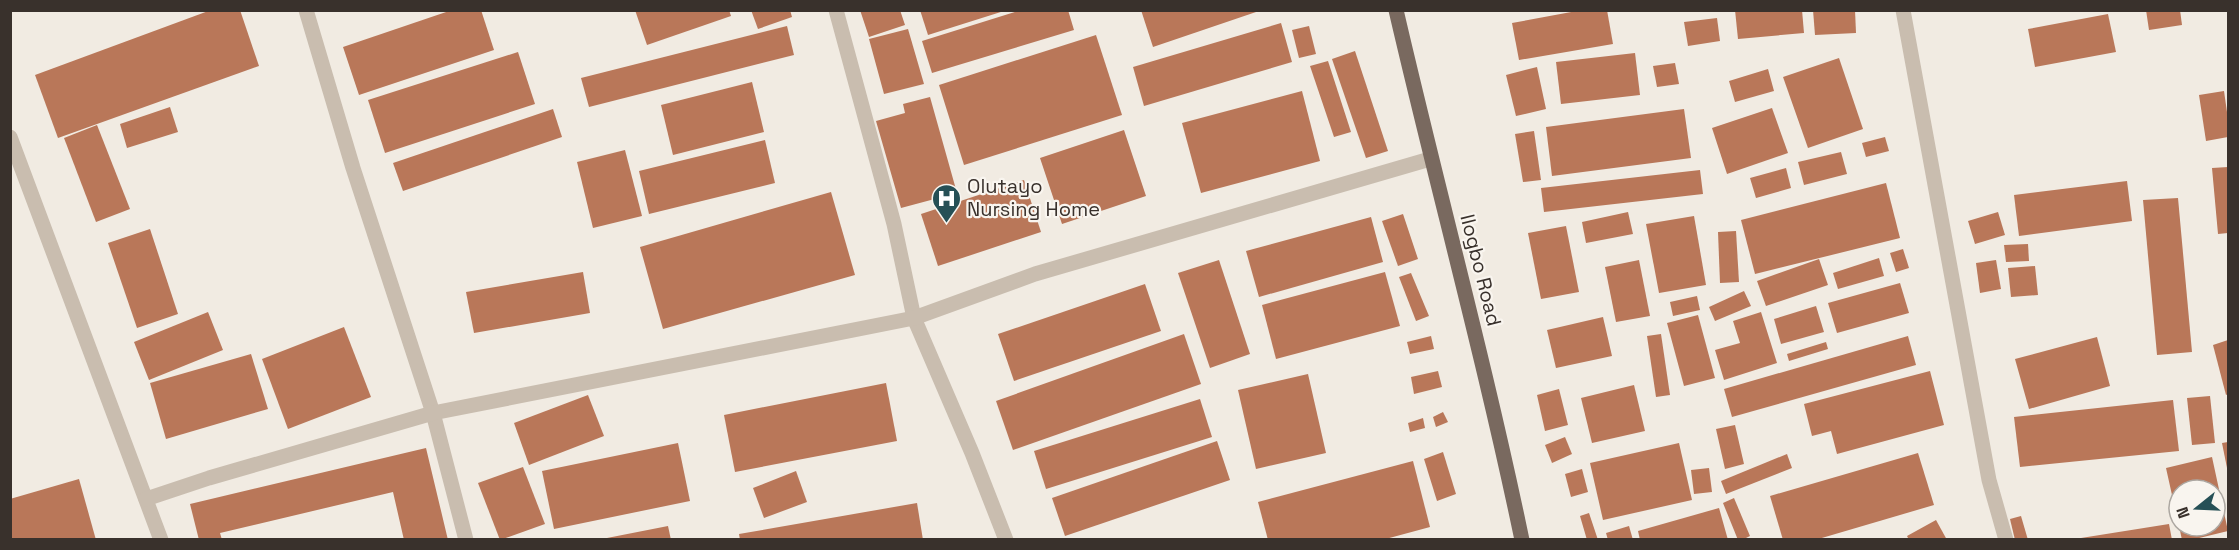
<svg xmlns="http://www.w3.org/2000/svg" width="2239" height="550" font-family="'Space Grotesk',sans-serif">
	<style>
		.building { fill: #b97759 }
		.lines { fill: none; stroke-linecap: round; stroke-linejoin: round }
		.minor { stroke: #c9bdaf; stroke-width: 15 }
		.major { stroke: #79695f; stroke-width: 15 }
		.labels { text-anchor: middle; stroke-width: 4.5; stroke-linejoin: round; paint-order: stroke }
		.poi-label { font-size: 20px; fill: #39312c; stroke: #f9f5ef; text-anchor: start }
		.street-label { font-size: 20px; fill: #39312c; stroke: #f9f5ef }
	</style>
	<rect width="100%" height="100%" fill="#f1ebe2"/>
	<g class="building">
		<path d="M211,10H240L259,66L58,138L35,75Z"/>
		<path d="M452,10H481L494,50L359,95L343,47Z"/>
		<path d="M635,10H729L731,16L647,45Z"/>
		<path d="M751,10H790L792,17L758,29Z"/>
		<path d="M860,10H900L905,25L869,37Z"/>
		<path d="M920,10H1004V11L928,35Z"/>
		<path d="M1021,10H1068L1074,30L932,73L922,41Z"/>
		<path d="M1141,10H1259V11L1153,47Z"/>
		<path d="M1582,10H1607L1613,44L1519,60L1512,23Z"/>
		<path d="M1735,10H1802L1804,33L1738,39Z"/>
		<path d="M1813,10H1855L1856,33L1815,35Z"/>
		<path d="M2146,10H2180L2182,25L2149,30Z"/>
		<path d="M2108,14L2116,52L2035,67L2028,29Z"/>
		<path d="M1717,18L1720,41L1688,46L1684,22Z"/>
		<path d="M1281,23L1292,62L1144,106L1133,67Z"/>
		<path d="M787,26L794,55L589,107L581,78Z"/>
		<path d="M1309,26L1316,54L1299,58L1292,30Z"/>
		<path d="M908,29L924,84L884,94L869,39Z"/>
		<path d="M1096,35L1122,115L964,165L939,85Z"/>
		<path d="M1355,51L1388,151L1366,158L1332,59Z"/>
		<path d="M518,52L535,104L385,153L368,100Z"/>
		<path d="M1635,53L1640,95L1561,104L1556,62Z"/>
		<path d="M1839,58L1863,129L1808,148L1783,77Z"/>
		<path d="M1328,61L1351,132L1334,137L1310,66Z"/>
		<path d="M1675,63L1679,84L1657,87L1653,66Z"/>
		<path d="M1537,67L1546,109L1516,116L1506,75Z"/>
		<path d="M1768,69L1774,91L1735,102L1729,81Z"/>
		<path d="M752,82L764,132L673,155L661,105Z"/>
		<path d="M1302,91L1320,161L1201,193L1182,123Z"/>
		<path d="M2224,91L2228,119V137L2206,141L2199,95Z"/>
		<path d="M930,97L957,193L901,208L876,121L905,113L903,104Z"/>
		<path d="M170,107L178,132L127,148L120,124Z"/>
		<path d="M1772,108L1788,153L1727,174L1712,128Z"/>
		<path d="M553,109L562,137L403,191L393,163Z"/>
		<path d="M1684,109L1691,158L1552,176L1546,127Z"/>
		<path d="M97,125L130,209L96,222L64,138Z"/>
		<path d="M1124,130L1146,196L1062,224L1040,158Z"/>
		<path d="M1534,131L1541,180L1523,182L1515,134Z"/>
		<path d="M1885,137L1889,151L1866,157L1862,143Z"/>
		<path d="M765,140L775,183L649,214L639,171Z"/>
		<path d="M625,150L642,216L593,228L577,162Z"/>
		<path d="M1841,152L1847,174L1804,185L1798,162Z"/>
		<path d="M2228,167V233L2218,234L2212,168Z"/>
		<path d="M1786,168L1791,188L1756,198L1750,178Z"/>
		<path d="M1700,170L1703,194L1544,212L1541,188Z"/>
		<path d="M1024,180L1041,232L938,266L921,214Z"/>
		<path d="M2127,181L2132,221L2019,236L2014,195Z"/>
		<path d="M1886,183L1900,238L1755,274L1741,220Z"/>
		<path d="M831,192L855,275L663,329L640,247Z"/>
		<path d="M2178,198L2192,352L2157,355L2143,200Z"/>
		<path d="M1628,212L1633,234L1586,243L1582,222Z"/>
		<path d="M1998,212L2005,235L1975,244L1968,221Z"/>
		<path d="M1403,214L1418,259L1398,266L1382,221Z"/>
		<path d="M1694,216L1706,285L1659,293L1646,224Z"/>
		<path d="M1371,217L1383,262L1259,297L1246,251Z"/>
		<path d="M1566,226L1579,292L1541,299L1528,233Z"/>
		<path d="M150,229L178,314L137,328L108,243Z"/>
		<path d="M1736,231L1739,282L1720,283L1718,232Z"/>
		<path d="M2028,244L2029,261L2006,262L2004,245Z"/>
		<path d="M1903,249L1909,268L1896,272L1890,253Z"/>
		<path d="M1879,258L1884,276L1838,289L1833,273Z"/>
		<path d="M1819,259L1828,285L1766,306L1757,281Z"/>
		<path d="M1219,260L1250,354L1210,368L1178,273Z"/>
		<path d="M1639,260L1650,316L1616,322L1605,267Z"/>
		<path d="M1996,260L2001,289L1980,293L1976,263Z"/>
		<path d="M2035,266L2038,295L2011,297L2008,268Z"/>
		<path d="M583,272L590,313L474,333L466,292Z"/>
		<path d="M1385,272L1400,326L1276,359L1262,305Z"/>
		<path d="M1411,273L1429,316L1416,321L1399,277Z"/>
		<path d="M1900,283L1909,313L1837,333L1828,303Z"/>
		<path d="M1145,284L1161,331L1014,381L998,334Z"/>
		<path d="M1744,291L1751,306L1715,321L1709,307Z"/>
		<path d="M1697,296L1700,310L1673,316L1670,302Z"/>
		<path d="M1816,306L1824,332L1781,344L1774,319Z"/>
		<path d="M208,312L223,350L149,380L134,342Z"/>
		<path d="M1761,312L1777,363L1724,380L1715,350L1740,343L1733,321Z"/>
		<path d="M1698,315L1715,378L1684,386L1667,323Z"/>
		<path d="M1603,317L1612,356L1556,368L1547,330Z"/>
		<path d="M344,327L371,397L288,429L262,359Z"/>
		<path d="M1184,334L1201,384L1013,450L996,401Z"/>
		<path d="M1661,334L1670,395L1656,397L1647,336Z"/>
		<path d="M1431,336L1434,349L1410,354L1407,342Z"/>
		<path d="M1908,336L1916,365L1732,417L1724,389Z"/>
		<path d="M2097,337L2110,386L2029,409L2015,359Z"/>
		<path d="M2228,340V394L2226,395L2213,345Z"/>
		<path d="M1826,342L1828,349L1789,361L1787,354Z"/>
		<path d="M251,354L268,409L166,439L150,383Z"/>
		<path d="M1438,371L1442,387L1414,394L1411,377Z"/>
		<path d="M1930,371L1944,425L1837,454L1831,431L1812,436L1804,404Z"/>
		<path d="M1308,374L1326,453L1256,469L1238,390Z"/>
		<path d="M886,383L897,441L735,472L724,415Z"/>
		<path d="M1634,385L1645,431L1592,443L1581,398Z"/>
		<path d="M1559,389L1568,425L1545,431L1537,395Z"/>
		<path d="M588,395L604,436L529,465L514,423Z"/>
		<path d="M2210,396L2215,443L2192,445L2187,398Z"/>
		<path d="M1200,399L1212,437L1046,489L1034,451Z"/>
		<path d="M2173,400L2179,451L2020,467L2014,417Z"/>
		<path d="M1443,412L1448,422L1436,427L1433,417Z"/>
		<path d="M1423,418L1425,428L1410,432L1408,423Z"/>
		<path d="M1735,425L1744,464L1725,469L1716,429Z"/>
		<path d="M1565,437L1572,454L1552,463L1545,445Z"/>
		<path d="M1217,441L1230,480L1065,536L1052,498Z"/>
		<path d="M2228,442V468H2227L2222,443Z"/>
		<path d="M678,443L690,501L554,529L542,471Z"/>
		<path d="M1679,443L1692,500L1603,520L1590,463Z"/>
		<path d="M426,448L448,540H404L393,492L220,533L222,540H199L190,504Z"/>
		<path d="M1443,452L1456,494L1437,501L1424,459Z"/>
		<path d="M1918,453L1934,505L1815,540H1783L1770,496Z"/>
		<path d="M1787,454L1792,468L1726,494L1721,481Z"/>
		<path d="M2212,457L2228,531L2191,540H2182L2179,526H2215V490H2179L2178,522L2166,468Z"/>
		<path d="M1413,461L1430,527L1382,540H1268L1258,502Z"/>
		<path d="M523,467L545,524L500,540L478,483Z"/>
		<path d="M1709,468L1712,492L1694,494L1691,470Z"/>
		<path d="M1582,469L1588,492L1571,497L1565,474Z"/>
		<path d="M796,471L807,502L764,518L753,488Z"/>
		<path d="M79,479L96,540H10V499Z"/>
		<path d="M1734,498L1750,536L1742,540H1738L1723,503Z"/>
		<path d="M917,503L923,540H740L739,534Z"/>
		<path d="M1719,508L1728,540H1640L1638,531Z"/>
		<path d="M1589,513L1598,540H1587L1580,516Z"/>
		<path d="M2021,516L2028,540H2015L2010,519Z"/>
		<path d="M1936,520L1947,540H1909L1907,536Z"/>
		<path d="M2169,524L2172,540H2081V538Z"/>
		<path d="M668,526L671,540H607V538Z"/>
		<path d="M1629,526L1633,540H1608L1606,533Z"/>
	</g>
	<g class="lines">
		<g class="minor">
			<path d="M306,10L353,168L433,413L466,540"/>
			<path d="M836,10L894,224L914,318L972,453L1006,540"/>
			<path d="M1903,10L1989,480L2006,540"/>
			<path d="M10,137L161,540"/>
			<path d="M146,499L209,478L433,413L914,318L1035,274L1430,159"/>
		</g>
		<path class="major" d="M1396,10C1437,187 1485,362 1522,540"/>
	</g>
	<defs>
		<symbol id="hospital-pin" viewBox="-11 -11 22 30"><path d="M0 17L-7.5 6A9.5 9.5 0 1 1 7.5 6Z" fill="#265056" stroke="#f9f5ef"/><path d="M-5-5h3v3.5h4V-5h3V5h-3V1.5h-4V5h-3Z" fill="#fff"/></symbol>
	</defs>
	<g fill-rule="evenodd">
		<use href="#hospital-pin" x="930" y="182" width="33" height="45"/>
	</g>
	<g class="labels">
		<g class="poi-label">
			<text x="967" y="193">Olutayo<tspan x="967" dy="23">Nursing Home</tspan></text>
		</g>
		<g class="street-label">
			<text transform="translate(1481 270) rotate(76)" y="7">Ilogbo Road</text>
		</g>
	</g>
	<rect width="2239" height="550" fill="none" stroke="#39312c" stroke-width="24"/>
	<g transform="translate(2197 508) rotate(252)"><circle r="28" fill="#f9f5ef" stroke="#aca7a1" stroke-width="1.5"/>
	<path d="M0-4.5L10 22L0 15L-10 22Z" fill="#265056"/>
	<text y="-9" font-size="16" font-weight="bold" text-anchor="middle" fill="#39312c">N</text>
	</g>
</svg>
